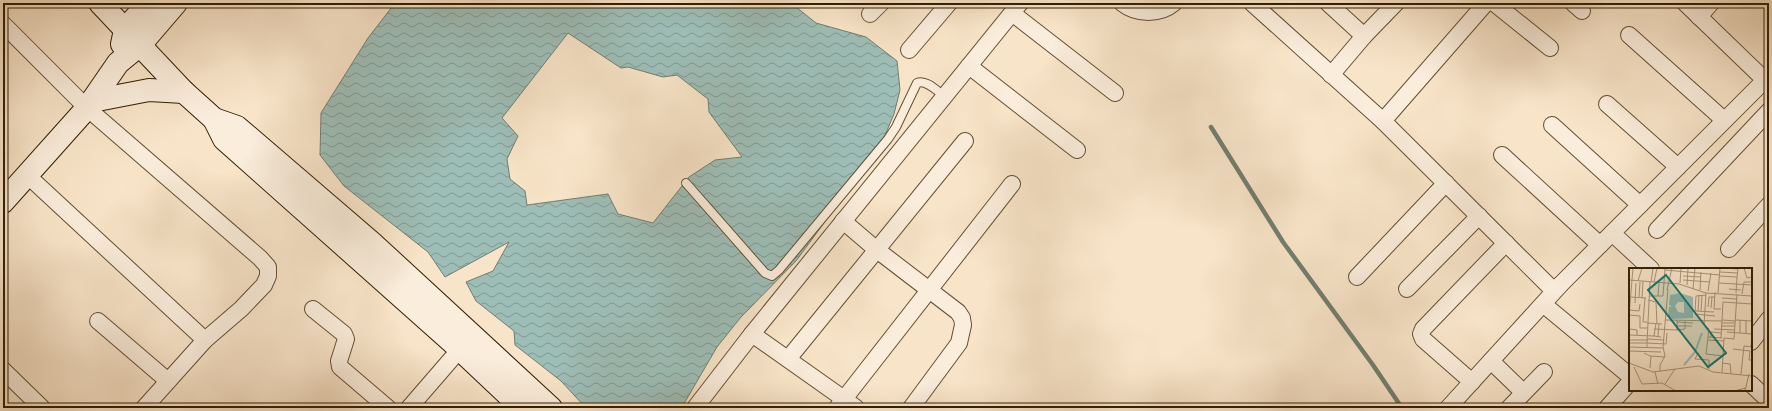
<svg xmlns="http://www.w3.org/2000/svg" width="1772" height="411" font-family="'Old Standard TT',serif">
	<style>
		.water { fill: url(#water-waves); stroke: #727e6f; fill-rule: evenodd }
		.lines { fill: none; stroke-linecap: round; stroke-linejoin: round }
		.stream { stroke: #727e6f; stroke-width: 4.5 }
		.lane-casing { stroke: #635034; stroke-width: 10 }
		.street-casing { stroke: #635034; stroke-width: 18 }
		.secondary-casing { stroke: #311e03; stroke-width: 24 }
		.lane { stroke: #faeddb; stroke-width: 8 }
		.street { stroke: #faeddb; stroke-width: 16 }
		.secondary { stroke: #faeddb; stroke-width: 22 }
		.inset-river { fill: none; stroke: #9dbeb7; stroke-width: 2 }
		.inset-road { fill: none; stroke: #a89579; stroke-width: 1 }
		.view { fill: #0f766e; fill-opacity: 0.15; stroke: #0f766e; stroke-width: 2 }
		.inset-edge { fill: none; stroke: #311e03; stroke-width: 2 }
	</style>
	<defs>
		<pattern id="water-waves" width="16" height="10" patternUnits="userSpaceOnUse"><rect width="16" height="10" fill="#9dbeb7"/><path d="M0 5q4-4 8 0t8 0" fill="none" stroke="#819a93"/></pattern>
	</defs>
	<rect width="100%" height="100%" fill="#f8e4c8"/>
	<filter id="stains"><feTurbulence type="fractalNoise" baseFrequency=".005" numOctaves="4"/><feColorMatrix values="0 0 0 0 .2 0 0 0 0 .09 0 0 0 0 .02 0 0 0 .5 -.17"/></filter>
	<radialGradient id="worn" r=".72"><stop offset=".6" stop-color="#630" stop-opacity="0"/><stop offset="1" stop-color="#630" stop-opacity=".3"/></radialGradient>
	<path class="water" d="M395,3H791L816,23L866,37L897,61L900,90L894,114L880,147L796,261L741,317L717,347L682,407L586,408L561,381L515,345L514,331L476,301L466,282L493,271L509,242L445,277L428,252L344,186L320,155L321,113L368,38ZM568,33L621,68L628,67L663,77L677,75L708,99L709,112L742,157L715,160L689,177L653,223L618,214L608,194L527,205L525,191L510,179L507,159L518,136L502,118Z"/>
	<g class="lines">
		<path class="stream" d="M1211,127L1283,242L1373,365L1402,408"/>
		<defs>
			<path id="lane" d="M686,183L765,273L772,276L779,270L888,139L896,127L917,83C926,79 937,91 944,96"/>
			<g id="street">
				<path d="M1122,3C1137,15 1160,15 1174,3"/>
				<path d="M1252,3L1383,121L1554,291L1765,80"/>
				<path d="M1328,3L1364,36"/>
				<path d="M1494,3L1550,48"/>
				<path d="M1573,3L1582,11"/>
				<path d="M1685,3L1769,84"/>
				<path d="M1012,13L1115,93"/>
				<path d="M870,14L881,3"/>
				<path d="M1699,17L1711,3"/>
				<path d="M3,24L87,108L260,258L268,267V276L264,285L241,309L205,340L144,408"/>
				<path d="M1629,35L1724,120"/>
				<path d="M909,50L949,3"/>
				<path d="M969,66L1077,150"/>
				<path d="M1331,75L1364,36L1396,3"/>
				<path d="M1607,104L1678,167"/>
				<path d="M1383,121L1486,3"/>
				<path d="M1552,125L1640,205"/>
				<path d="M1502,155L1600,245"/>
				<path d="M27,175L205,340"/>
				<path d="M843,221L877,250L958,312L962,318L963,325L959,343L911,408"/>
				<path d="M1657,230L1769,111"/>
				<path d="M1612,233L1651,269"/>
				<path d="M1729,249L1769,205"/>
				<path d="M1357,277L1446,183"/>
				<path d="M1407,289L1479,216"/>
				<path d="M1543,304L1630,376"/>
				<path d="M313,309L344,334L346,339L339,361L340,367L388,408"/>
				<path d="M98,321L168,381"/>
				<path d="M752,334L844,399L1012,184"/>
				<path d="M1751,342L1769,319"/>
				<path d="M788,359L965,141"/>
				<path d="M1491,361L1523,392"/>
				<path d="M3,370L42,408"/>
				<path d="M1472,382L1423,339L1421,334L1423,329L1506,243"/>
				<path d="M1751,384L1769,401"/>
				<path d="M409,408L467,341"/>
				<path d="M695,408L752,334L1020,3"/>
				<path d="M837,408L844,399L856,408"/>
				<path d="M1448,408L1560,285"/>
				<path d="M1509,408L1544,372"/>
				<path d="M1607,408L1630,382"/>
			</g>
			<g id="secondary">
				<path d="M100,3L184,92L214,119L237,127L371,242L551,408"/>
				<path d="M122,44L125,30L148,3"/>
				<path d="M92,101L149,90L184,92"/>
				<path d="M214,119L224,139L451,341L522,408"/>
				<path d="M3,202L87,108L118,63L140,45L176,3"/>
			</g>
		</defs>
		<use href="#lane" class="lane-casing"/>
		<use href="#street" class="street-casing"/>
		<use href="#secondary" class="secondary-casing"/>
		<use href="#lane" class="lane"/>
		<use href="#street" class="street"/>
		<use href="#secondary" class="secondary"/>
	</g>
	<g transform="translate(1629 268)">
		<rect width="123" height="123" fill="#f8e4c8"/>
		<path d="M51,25L64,29V50L42,51L39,48L40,39L43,38L40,37L41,27ZM49,34H55V45L49,44L46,38Z" fill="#9dbeb7" fill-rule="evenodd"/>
		<path class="inset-river" d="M55,97L66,84L73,65"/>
		<path class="inset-road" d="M115,0L118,10L123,9M36,2L91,7M91,4L109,5M54,8L72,9M90,8L108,9L109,1L95,0M0,12L50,16L77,25L123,28M54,12L81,14M9,13L13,0M21,14L18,75L37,76L38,65M22,14L24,0M25,14L28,0M51,15L52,0M90,15L123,17M58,17L59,0M64,21L66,0M100,21L112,22M38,22L43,0M71,22L72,4M79,23L82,5M86,24L85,41H92M77,25L75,57L80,61L77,86L94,88M89,25L91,0M107,25L108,9M113,26L115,14H123M77,27L67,28L66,43L85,44M20,28H34L36,0M29,28L30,15M1,29L17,30M10,29L11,14M13,30L14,13M16,30L14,54H18M93,30L108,31M19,32L27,34L28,56M6,35L7,15M79,39L80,29H83M82,40L83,29H86M0,42L10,43L11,36M69,43L70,27M72,43L73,27M66,46L86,48M0,47L11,48V60H19M0,48L4,0M36,52L93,53M48,52V58H63M93,52L107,53M107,52L123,53M48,54L64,55M18,55L33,56M27,55L25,68L32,69M93,55H106M92,58H106M0,61L8,62V67M25,61L48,62V58M85,61L106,62M48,62L56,61V52M98,64L123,66M111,65V52M117,65V52M0,67L25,68M29,68L30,56M79,69L93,70M82,69V64L92,65M92,70L94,34L123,36M19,71L35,72M0,72H19M79,72L95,73M0,75H18V80M0,79L34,80M122,79L123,67M104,81L121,83L120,92H123M0,83L32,84M15,85L21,88L36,89M69,85L66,91L80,92V101M0,95L24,104L70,98L84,104L123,108M93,95L101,96L102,105M5,99L13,116L33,115L47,123M21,100L22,88M31,103V97L36,88L34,79L39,21M26,104L29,116M93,104L95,70L105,71L108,26M112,106L115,78L123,79M36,116L46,101M105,123L117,120M116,123L120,106"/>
		<path class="view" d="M37,7L97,85L79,99L19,22Z"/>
		<rect width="123" height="123" class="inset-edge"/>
	</g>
	<rect width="1772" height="411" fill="none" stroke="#f8e4c8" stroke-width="16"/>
	<rect x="4" y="4" width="1764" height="403" fill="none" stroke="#311e03" stroke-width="2"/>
	<rect x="8" y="8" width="1756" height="395" fill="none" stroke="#311e03"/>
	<rect width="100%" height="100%" filter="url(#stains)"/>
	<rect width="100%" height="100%" fill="url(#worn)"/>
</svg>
